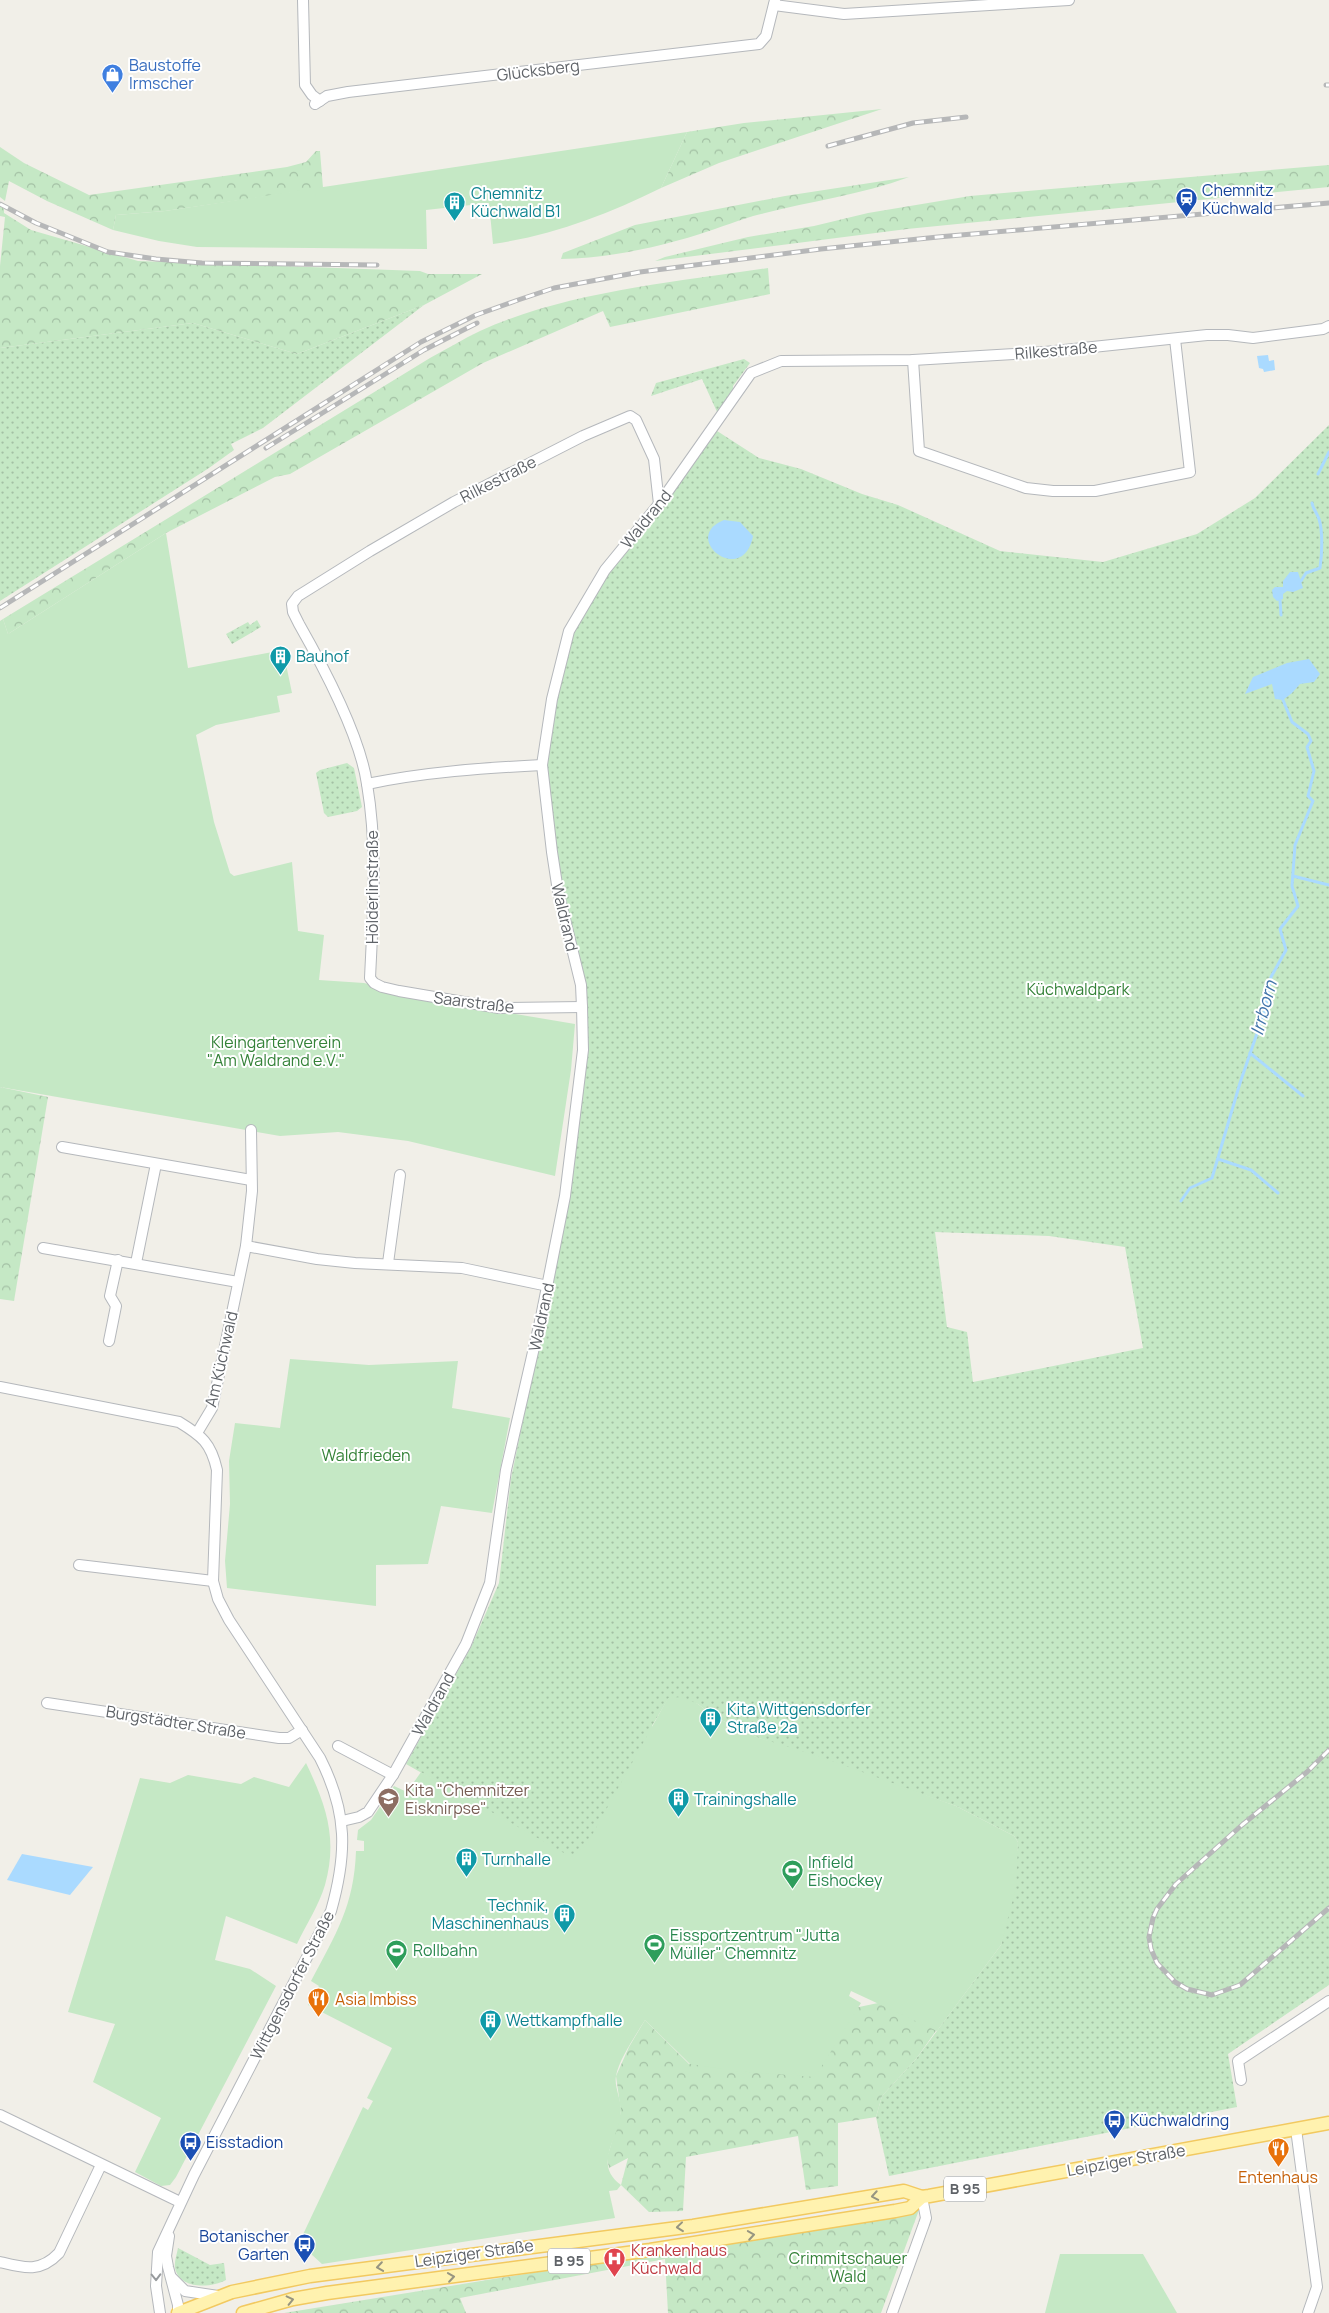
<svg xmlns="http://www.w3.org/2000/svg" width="1329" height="2313" font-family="Manrope,sans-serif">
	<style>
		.grass { fill: url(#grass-dots); fill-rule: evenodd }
		.forest { fill: url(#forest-crowns) }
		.garden { fill: #c5e8c5 }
		.water { fill: #aadaff }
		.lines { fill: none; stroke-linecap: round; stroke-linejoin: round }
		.stream { stroke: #aadaff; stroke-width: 3 }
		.minor-casing { stroke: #b5b8bc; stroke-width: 12 }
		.major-casing { stroke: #f2c960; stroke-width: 15 }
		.minor { stroke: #fff; stroke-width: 10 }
		.major { stroke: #fff2af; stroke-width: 12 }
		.rail-casing { stroke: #b6b7b8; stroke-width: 5 }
		.rail { stroke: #fff; stroke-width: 3; stroke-dasharray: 9; stroke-linecap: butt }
		.oneway { stroke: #979581 }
		.oneway2 { stroke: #979a9d }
		.labels { text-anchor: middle; stroke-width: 4; stroke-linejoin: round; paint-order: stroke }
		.shield { fill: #fff; stroke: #8f9295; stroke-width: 1 }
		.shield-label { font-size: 15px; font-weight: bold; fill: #5f6368 }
		.shop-label { font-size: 16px; fill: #366cbe; stroke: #fff; text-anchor: start }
		.street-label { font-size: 16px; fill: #5f6368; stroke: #fff }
		.transit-label { font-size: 16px; fill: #164399; stroke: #fff; text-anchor: start }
		.culture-label { font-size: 16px; fill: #0d838f; stroke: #fff; text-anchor: start }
		.park-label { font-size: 16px; fill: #348238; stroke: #fff }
		.education-label { font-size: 16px; fill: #785e54; stroke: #fff; text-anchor: start }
		.leisure-label { font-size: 16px; fill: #27864d; stroke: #fff; text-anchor: start }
		.food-label { font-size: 16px; fill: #c56008; stroke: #fff; text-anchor: start }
		.health-label { font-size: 16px; fill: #be3a42; stroke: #fff; text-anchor: start }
		.water-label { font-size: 18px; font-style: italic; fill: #4174aa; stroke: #fff }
	</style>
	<defs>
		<pattern id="grass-dots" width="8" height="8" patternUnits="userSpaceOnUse" patternTransform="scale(1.25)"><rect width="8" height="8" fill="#c5e8c5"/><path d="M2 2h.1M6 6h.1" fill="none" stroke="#a3c0a4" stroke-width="1.8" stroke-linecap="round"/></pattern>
		<pattern id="forest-crowns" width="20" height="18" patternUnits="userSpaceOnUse" patternTransform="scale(1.25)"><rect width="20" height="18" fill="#c5e8c5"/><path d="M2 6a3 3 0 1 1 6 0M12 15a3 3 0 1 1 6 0" fill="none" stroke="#a3c0a4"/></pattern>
	</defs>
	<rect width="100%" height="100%" fill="#f1efe8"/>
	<g class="grass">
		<path d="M424,305L263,428L231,444L234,450L209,468L0,601V348L193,323L297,354Z"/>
		<path d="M744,359L750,363L733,386V392L718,414L702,379L651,396L656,383Z"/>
		<path d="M1329,425V1985L1228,2054L1237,2107L889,2176L876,2117L882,2096L916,2059L1001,1945L1016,1862L1018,1842L1014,1836L956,1806L756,1737L713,1716L698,1704L668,1699L652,1726L658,1736L610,1842L571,1858L406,1764L471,1647L499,1583L511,1479L568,1198L588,1052L584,987L561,892L545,768L555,702L574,632L609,571L714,429L759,458L801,469L862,494L898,505L1000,551L1103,562L1197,534L1255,498ZM935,1232L1049,1236L1125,1247L1143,1348L973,1382L967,1332L947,1327Z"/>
		<path d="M257,620L261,627L232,644L226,634L248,622L250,625Z"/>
		<path d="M347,763L354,768L362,807L357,811L328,817L324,813L316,773L320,770Z"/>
		<path d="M178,2248L210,2265L224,2263L226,2280C211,2288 180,2290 175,2268C174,2262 177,2254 178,2248Z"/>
	</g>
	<g class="forest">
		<path d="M882,109L719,163L661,188L687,132L744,123Z"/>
		<path d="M0,147L24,163L89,195L287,167L306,162L316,151H320L323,188L165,211L116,215L113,230L47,201L9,181L5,201L0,197Z"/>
		<path d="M1329,165V187L907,229L655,261L665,257L748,237L814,226L868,213L970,196Z"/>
		<path d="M909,177C861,195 811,201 761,214C740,219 720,228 700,234C655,248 609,258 561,259L563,253L635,225L785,196Z"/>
		<path d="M0,206L4,209V213L31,230L138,261L420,271L428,274H482L424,305L297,354L193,323L0,348V266L5,217L0,216Z"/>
		<path d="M768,268L770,294L610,327L603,311L483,363L290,474L275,477L166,533L8,634L3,619L430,358C447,349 463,339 480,331C565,292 676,282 768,268Z"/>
		<path d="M0,1087L48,1097L14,1301L0,1299Z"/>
		<path d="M893,1990L938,2028L916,2059L882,2096L876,2117L838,2123V2186L806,2190L798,2136L686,2157L683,2211L649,2212L621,2185L628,2158L609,2168L607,2158L621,2112L616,2076L629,2047L645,2020L689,2064L859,2007L878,2003Z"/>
		<path d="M919,2210L881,2313H668L665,2259L460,2298L466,2313H284Z"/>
	</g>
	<g class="garden">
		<path d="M687,132L661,188C606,215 554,235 493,244L489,203L426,210L427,249L197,247L159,241L113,230L116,215L165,211Z"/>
		<path d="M166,533L188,668L283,650L292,693L277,696L280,712L216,725L196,735L214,822L230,873L234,876L292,862L298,931L324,935L319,980L364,983L432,1000L575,1024L571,1070L555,1176L408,1141L338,1132L280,1136L0,1087V621L3,619L8,634Z"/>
		<path d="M290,1359L369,1365L458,1361L452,1408L510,1418L492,1513L441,1506L428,1564L376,1565V1606L227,1588L225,1561L230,1504L229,1461L235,1423L280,1428Z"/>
		<path d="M682,1697L698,1704L713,1716L756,1737L821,1757L956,1806L1014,1836L1018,1842L1016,1887L1001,1945L937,2031L851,1991L849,1996L861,2003L815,2077L736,2071L690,2064L645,2020C636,2035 619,2059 616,2076C614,2086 621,2099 621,2110C621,2137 591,2163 621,2185L617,2190L609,2191L615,2218L322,2264L299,2243L363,2107L368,2110L373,2101L367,2098L392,2048L308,2005L319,1986L311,1981C336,1934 354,1906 356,1851H364V1841L357,1840L358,1830L371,1820L394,1786L407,1792L421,1772L571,1857L586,1846L668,1698Z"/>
		<path d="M306,1763C326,1805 338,1838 325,1885C319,1905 306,1925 297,1944L226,1916L215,1960L250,1969L276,1986L176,2177L170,2185L161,2186L135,2172L161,2118L93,2082L115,2024L68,2012L140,1778L170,1783L188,1775L241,1784L254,1777L289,1787Z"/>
		<path d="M1060,2254H1143L1177,2313H1045Z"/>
	</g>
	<g class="water">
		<path d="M1268,355L1269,361L1274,360L1275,370L1264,372L1263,369L1259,368L1257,356Z"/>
		<path d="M724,520L740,522L753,536C743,588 679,538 724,520Z"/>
		<path d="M1290,572H1298L1303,588L1293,592L1287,591L1283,594V599L1277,601L1273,597L1272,590L1275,587H1283V581Z"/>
		<path d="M1309,659L1320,674L1314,682L1300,684L1292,693L1283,700L1275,699L1272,684L1245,694L1253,677L1287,663Z"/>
		<path d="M22,1854L93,1867L70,1895L7,1880Z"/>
	</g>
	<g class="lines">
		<g class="stream">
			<path d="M1318,474L1329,452"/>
			<path d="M1301,581L1306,573L1320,568C1322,555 1323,531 1319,519C1317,513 1313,509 1312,503"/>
			<path d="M1280,600L1281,615"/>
			<path d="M1293,876L1329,885"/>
			<path d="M1250,1053L1303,1096"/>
			<path d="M1218,1159L1251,1170L1278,1193"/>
			<path d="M1181,1201L1190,1188L1212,1178L1240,1083L1265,1010L1271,977L1286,950L1280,929L1298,906L1292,886L1295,845L1313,801L1308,796L1314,771L1307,747L1311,741L1308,734L1292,722L1283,700"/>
		</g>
		<defs>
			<g id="minor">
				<path d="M303,0L305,85L312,95L320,101"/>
				<path d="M774,5L844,14L1069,0"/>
				<path d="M315,104L327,96L348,92L759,44L766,36L775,0"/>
				<path d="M913,360L919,451L1026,488L1053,491H1095L1190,472L1175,339"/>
				<path d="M367,784C425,772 483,768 542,765"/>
				<path d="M582,1007L499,1008L399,991L382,987L374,983L370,978C373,913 378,849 367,784C360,735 324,668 299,624L293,612L292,604L298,596L370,551L454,502L583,436L630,416L636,420L654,459L659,504"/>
				<path d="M62,1147L251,1180"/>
				<path d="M246,1246L317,1259L355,1263L462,1268L548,1286"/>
				<path d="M43,1248L238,1282"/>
				<path d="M136,1263L156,1164"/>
				<path d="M388,1263L400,1175"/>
				<path d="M109,1341L116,1306L110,1296L118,1260"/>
				<path d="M0,1387L179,1422C202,1436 211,1443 217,1470L213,1581L218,1599L229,1620L320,1758C348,1813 347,1854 331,1911L194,2175L158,2252L156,2286L160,2313"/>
				<path d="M197,1433L212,1408L246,1246L252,1191L251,1130"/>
				<path d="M79,1565L213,1581"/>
				<path d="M47,1703L279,1738H289L302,1730"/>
				<path d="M338,1746L393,1775"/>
				<path d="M342,1821L359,1817L368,1812L393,1775L466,1644L490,1583L506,1470L541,1317L565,1196L583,1050L582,1007L581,985L558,891L552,852L542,765L552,699L569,631L605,570L659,504L751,373L781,361L913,360L1045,352L1207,335H1228L1253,338L1323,329L1329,326"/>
				<path d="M1241,2080L1238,2061L1329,2001"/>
				<path d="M0,2115L180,2202"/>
				<path d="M1296,2129L1317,2287L1308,2313"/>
				<path d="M169,2236L166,2256L168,2267L178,2305V2313"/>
				<path d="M0,2262C24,2268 40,2273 59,2253L101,2165"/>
				<path d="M171,2277L185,2291L218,2296"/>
				<path d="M892,2313L924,2224L926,2218L922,2197"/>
			</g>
			<g id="major">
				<path d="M178,2313L232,2292L310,2276L693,2226L904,2191L922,2197"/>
				<path d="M243,2313L293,2299L327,2293L650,2250L895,2211L910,2208L922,2197L929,2196L1329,2123"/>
			</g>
		</defs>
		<use href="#minor" class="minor-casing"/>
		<use href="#major" class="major-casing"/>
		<use href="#minor" class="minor"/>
		<use href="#major" class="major"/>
		<defs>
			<g id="rail">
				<path d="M1326,85H1329"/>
				<path d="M828,146L913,123L966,117"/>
				<path d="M0,204L36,223L108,252L156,259L202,263L377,265"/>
				<path d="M266,448L424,350L477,323"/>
				<path d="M0,608L421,342L476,315L518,300L554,288L640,272L821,249L938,237L1329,203"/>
				<path d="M1329,1750L1307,1772L1242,1825L1176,1884L1157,1909L1153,1918L1149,1937L1151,1949L1157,1963L1175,1982L1187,1989L1212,1995L1240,1985L1329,1908"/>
			</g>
		</defs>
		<use href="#rail" class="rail-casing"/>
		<use href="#rail" class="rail"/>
	</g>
	<defs><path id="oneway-chevron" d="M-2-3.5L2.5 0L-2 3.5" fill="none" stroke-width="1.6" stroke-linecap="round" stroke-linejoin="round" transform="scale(1.25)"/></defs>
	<g class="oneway">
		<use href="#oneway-chevron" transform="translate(875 2196) rotate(170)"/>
		<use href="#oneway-chevron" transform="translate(680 2227) rotate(174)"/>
		<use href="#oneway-chevron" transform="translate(751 2235) rotate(-9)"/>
		<use href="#oneway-chevron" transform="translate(380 2267) rotate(172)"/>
		<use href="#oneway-chevron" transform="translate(451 2277) rotate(-8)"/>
		<use href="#oneway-chevron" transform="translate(290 2300) rotate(-13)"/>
	</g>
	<use class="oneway2" href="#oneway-chevron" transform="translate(156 2277) rotate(89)"/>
	<defs>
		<symbol id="shop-pin" viewBox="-11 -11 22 30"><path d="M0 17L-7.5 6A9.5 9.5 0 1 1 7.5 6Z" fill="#3f7fe0" stroke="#fff"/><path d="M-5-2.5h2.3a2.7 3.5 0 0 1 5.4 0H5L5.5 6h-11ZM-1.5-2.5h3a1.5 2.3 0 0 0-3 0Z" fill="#fff"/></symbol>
		<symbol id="station-pin" viewBox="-11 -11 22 30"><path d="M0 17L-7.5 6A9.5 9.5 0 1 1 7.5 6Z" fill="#1a4fb4" stroke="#fff"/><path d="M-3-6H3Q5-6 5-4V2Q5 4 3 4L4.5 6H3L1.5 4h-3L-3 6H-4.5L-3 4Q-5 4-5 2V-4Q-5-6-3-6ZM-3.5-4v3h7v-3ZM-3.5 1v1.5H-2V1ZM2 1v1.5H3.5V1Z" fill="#fff"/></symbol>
		<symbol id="building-pin" viewBox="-11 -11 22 30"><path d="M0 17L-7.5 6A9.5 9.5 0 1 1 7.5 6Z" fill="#0f9aa8" stroke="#fff"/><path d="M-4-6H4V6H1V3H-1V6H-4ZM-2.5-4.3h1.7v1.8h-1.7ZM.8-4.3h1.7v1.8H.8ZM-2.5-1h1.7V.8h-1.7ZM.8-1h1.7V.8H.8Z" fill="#fff"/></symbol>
		<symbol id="school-pin" viewBox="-11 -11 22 30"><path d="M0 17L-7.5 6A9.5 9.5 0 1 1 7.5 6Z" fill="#8d6e63" stroke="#fff"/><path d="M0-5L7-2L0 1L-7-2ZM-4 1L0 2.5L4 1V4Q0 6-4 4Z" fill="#fff"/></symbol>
		<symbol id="stadium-pin" viewBox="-11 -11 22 30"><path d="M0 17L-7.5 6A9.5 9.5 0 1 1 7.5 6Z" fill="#2e9e5b" stroke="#fff"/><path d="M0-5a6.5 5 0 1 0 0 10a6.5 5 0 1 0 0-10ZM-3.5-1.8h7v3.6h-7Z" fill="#fff"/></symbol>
		<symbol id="restaurant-pin" viewBox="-11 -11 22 30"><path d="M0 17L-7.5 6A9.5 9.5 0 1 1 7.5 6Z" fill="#e8710a" stroke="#fff"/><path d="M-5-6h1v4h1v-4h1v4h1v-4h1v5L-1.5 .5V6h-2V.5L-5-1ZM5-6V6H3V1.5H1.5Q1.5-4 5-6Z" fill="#fff"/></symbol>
		<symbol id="bus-pin" viewBox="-11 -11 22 30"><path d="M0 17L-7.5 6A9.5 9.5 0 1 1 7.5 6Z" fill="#1a4fb4" stroke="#fff"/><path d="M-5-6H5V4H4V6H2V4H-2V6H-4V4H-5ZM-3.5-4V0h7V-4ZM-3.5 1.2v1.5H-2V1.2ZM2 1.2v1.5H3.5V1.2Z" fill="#fff"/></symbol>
		<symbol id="hospital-pin" viewBox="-11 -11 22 30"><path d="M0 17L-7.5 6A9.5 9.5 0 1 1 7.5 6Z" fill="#e0444e" stroke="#fff"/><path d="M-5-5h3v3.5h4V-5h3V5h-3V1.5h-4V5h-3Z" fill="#fff"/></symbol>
	</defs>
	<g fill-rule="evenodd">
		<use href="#shop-pin" x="100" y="62" width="25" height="34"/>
		<use href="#station-pin" x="1174" y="186" width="25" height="34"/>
		<use href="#building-pin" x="442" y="190" width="25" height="34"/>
		<use href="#building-pin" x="268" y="644" width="25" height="34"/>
		<use href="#building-pin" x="698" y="1706" width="25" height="34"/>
		<use href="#school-pin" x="376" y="1786" width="25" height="34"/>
		<use href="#building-pin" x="666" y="1786" width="25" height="34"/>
		<use href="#building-pin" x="454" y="1846" width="25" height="34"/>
		<use href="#stadium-pin" x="780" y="1858" width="25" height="34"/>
		<use href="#building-pin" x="552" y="1902" width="25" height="34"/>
		<use href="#stadium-pin" x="642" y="1932" width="25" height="34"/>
		<use href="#stadium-pin" x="384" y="1938" width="25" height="34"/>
		<use href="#restaurant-pin" x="306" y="1986" width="25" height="34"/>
		<use href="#building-pin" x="478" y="2008" width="25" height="34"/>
		<use href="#bus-pin" x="1102" y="2108" width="25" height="34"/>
		<use href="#bus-pin" x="178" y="2130" width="25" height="34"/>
		<use href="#restaurant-pin" x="1266" y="2136" width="25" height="34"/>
		<use href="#bus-pin" x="292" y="2232" width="25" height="34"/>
		<use href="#hospital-pin" x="602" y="2246" width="25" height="34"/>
	</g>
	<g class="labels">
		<g class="shield">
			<rect x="944" y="2176.5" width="42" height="25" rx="4"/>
			<rect x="548" y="2248.5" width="42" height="25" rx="4"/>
		</g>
		<g class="shield-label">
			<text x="965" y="2194">B 95</text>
			<text x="569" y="2266">B 95</text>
		</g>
		<g class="shop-label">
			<text x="129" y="71">Baustoffe<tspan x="129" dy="18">Irmscher</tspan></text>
		</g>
		<g class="street-label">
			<text transform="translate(538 70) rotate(-7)" y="6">Glücksberg</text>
			<text transform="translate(1056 350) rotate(-5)" y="6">Rilkestraße</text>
			<text transform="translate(498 479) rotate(-27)" y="6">Rilkestraße</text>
			<text transform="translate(646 519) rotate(-51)" y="6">Waldrand</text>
			<text transform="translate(372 887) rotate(-90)" y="6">Hölderlinstraße</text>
			<text transform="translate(565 917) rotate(77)" y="6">Waldrand</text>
			<text transform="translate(474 1002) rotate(7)" y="6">Saarstraße</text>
			<text transform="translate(541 1317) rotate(-78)" y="6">Waldrand</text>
			<text transform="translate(221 1359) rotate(-77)" y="6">Am Küchwald</text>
			<text transform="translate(433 1704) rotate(-61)" y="6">Waldrand</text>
			<text transform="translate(176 1722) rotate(9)" y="6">Burgstädter Straße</text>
			<text transform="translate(292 1985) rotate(-63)" y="6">Wittgensdorfer Straße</text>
			<text transform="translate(1126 2160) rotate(-10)" y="6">Leipziger Straße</text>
			<text transform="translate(474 2253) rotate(-8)" y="6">Leipziger Straße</text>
		</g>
		<g class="transit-label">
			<text x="1202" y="196">Chemnitz<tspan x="1202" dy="18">Küchwald</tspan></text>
			<text x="1130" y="2126">Küchwaldring</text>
			<text x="206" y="2148">Eisstadion</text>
			<text x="289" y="2242" text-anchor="end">Botanischer<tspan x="289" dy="18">Garten</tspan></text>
		</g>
		<g class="culture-label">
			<text x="471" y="199">Chemnitz<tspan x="471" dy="18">Küchwald B1</tspan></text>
			<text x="296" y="662">Bauhof</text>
			<text x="727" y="1715">Kita Wittgensdorfer<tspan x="727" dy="18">Straße 2a</tspan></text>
			<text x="694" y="1805">Trainingshalle</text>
			<text x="482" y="1865">Turnhalle</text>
			<text x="549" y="1911" text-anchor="end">Technik,<tspan x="549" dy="18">Maschinenhaus</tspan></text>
			<text x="506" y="2026">Wettkampfhalle</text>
		</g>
		<g class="park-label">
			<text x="1078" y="995">Küchwaldpark</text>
			<text x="276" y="1048">Kleingartenverein<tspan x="276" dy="18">"Am Waldrand e.V."</tspan></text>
			<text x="366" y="1461">Waldfrieden</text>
			<text x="848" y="2264">Crimmitschauer<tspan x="848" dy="18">Wald</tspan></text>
		</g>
		<g class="education-label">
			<text x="405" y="1796">Kita "Chemnitzer<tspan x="405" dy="18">Eisknirpse"</tspan></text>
		</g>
		<g class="leisure-label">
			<text x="808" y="1868">Infield<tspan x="808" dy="18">Eishockey</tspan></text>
			<text x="670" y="1941">Eissportzentrum "Jutta<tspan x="670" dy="18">Müller" Chemnitz</tspan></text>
			<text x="413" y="1956">Rollbahn</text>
		</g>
		<g class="food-label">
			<text x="335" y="2005">Asia Imbiss</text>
			<text x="1278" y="2183" text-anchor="middle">Entenhaus</text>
		</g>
		<g class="health-label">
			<text x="631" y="2256">Krankenhaus<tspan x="631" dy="18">Küchwald</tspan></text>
		</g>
		<g class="water-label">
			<text transform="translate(1264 1008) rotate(-75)" y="6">Irrborn</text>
		</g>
	</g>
</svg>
